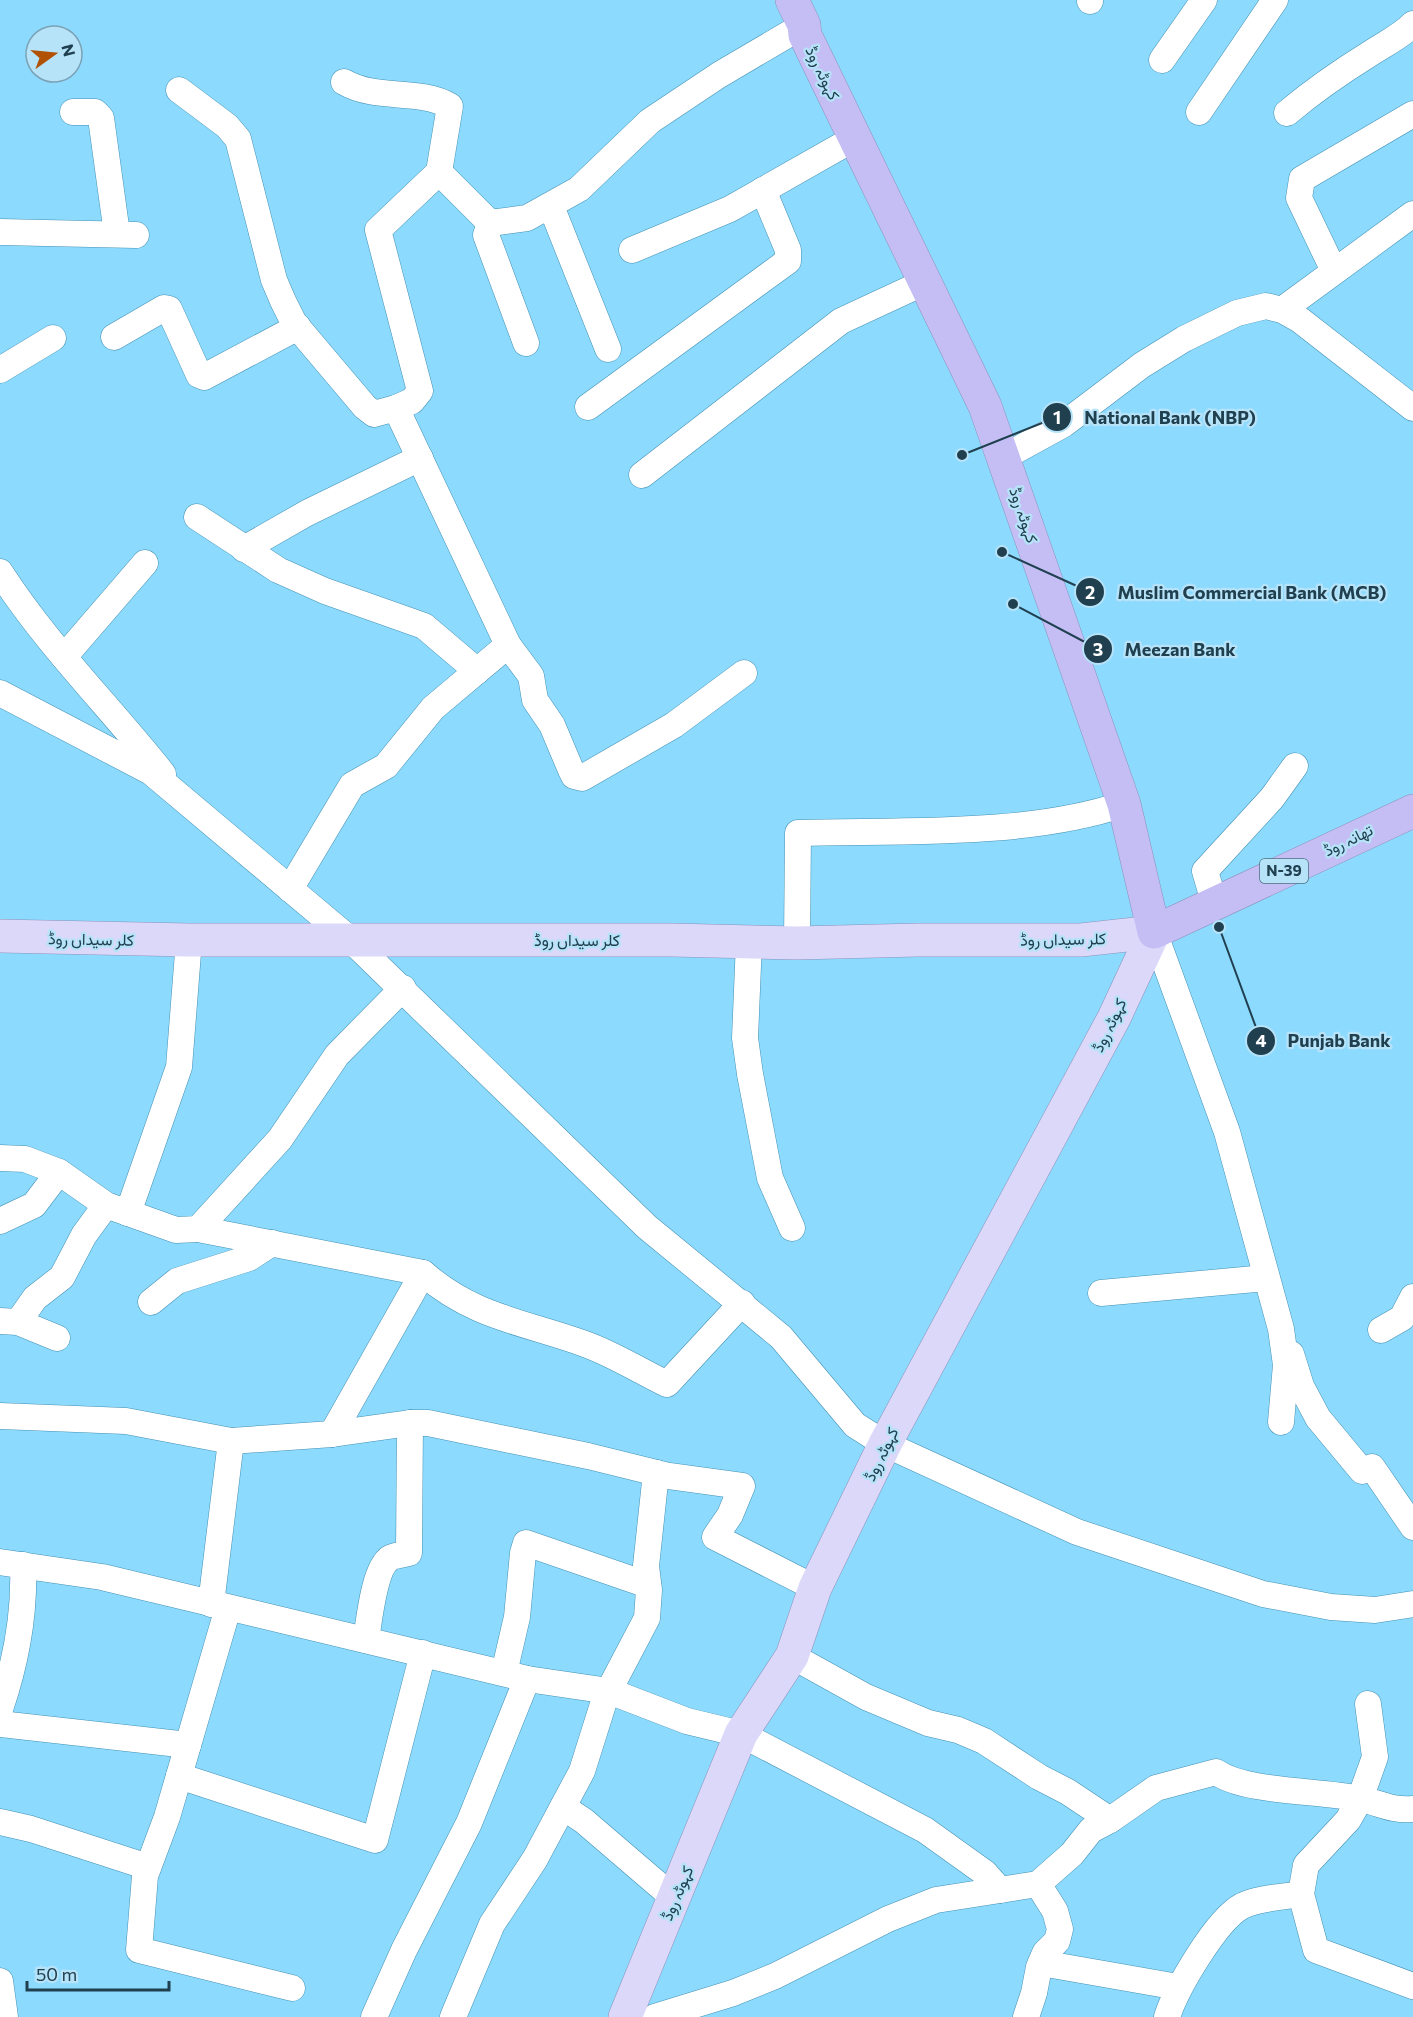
<svg xmlns="http://www.w3.org/2000/svg" width="1413" height="2017" font-family="Commissioner,Vazirmatn,sans-serif">
	<style>
		.lines { fill: none; stroke-linecap: round; stroke-linejoin: round }
		.minor-casing { stroke: #4391b3; stroke-width: 27 }
		.major-casing { stroke: #8b92bb; stroke-width: 34 }
		.highway-casing { stroke: #8b92bb; stroke-width: 34 }
		.minor { stroke: #fff; stroke-width: 26 }
		.major { stroke: #dcd8f9; stroke-width: 33 }
		.highway { stroke: #c4bef5; stroke-width: 33 }
		.labels { text-anchor: middle; stroke-width: 4.5; stroke-linejoin: round; paint-order: stroke }
		.shield { fill: #b7e3f9; stroke: #4d7182; stroke-width: 1.5 }
		.shield-label { font-size: 15px; font-weight: bold; fill: #20404f }
		.street-label { font-size: 16px; fill: #20404f; stroke: #b7e3f9 }
		.leader { fill: none; stroke: #20404f; stroke-width: 2 }
		.callout-dot { fill: #20404f; stroke: #b7e3f9; stroke-width: 2 }
		.mark-label { font-size: 18px; text-anchor: middle; font-weight: bold; fill: #fff }
		.callout-label { font-size: 18px; text-anchor: middle; font-weight: bold; fill: #20404f; stroke: #b7e3f9; stroke-width: 4.5; stroke-linejoin: round; paint-order: stroke }
	</style>
	<rect width="100%" height="100%" fill="#8ddaff"/>
	<g class="lines">
		<defs>
			<g id="minor">
				<path d="M1090,1V0"/>
				<path d="M1162,60L1204,0"/>
				<path d="M344,82C377,101 418,88 450,106L439,172"/>
				<path d="M179,90L227,126L238,139L274,280L283,301L294,323L365,407L374,414L396,408"/>
				<path d="M73,112H95L101,118L117,234"/>
				<path d="M1199,112L1275,0"/>
				<path d="M1287,113C1313,91 1342,71 1371,53C1386,43 1400,37 1413,24"/>
				<path d="M551,206L608,349"/>
				<path d="M490,223L486,235L526,343"/>
				<path d="M0,232L136,235"/>
				<path d="M632,250L730,209L855,138"/>
				<path d="M1334,271L1299,198L1302,179L1413,114"/>
				<path d="M1282,310L1413,214"/>
				<path d="M114,337L164,308L169,309L199,375L204,377L298,327"/>
				<path d="M0,370L53,338"/>
				<path d="M588,407L788,261V250L763,190"/>
				<path d="M1004,457L1064,424L1142,365L1184,339L1237,313L1266,306L1282,310L1300,320L1413,408"/>
				<path d="M642,475L841,321L925,282"/>
				<path d="M197,517L278,570L325,591L424,626L477,671"/>
				<path d="M244,549L307,513L420,458"/>
				<path d="M0,572C47,645 109,706 163,774"/>
				<path d="M508,645L531,676L535,700L552,725L571,770L574,776L582,778L674,725L744,673"/>
				<path d="M64,657L145,563"/>
				<path d="M0,693L151,772L352,941L647,1227L781,1337L855,1425L885,1444L1077,1532L1263,1594L1331,1607L1375,1610L1413,1604"/>
				<path d="M290,889L352,785L386,766L433,708L508,645L396,408L412,401L420,391L378,230L439,172L490,223L527,218L579,189L650,121L719,75L804,25"/>
				<path d="M1215,905L1205,871L1272,798L1295,766"/>
				<path d="M1154,932L1227,1132L1281,1329L1286,1365L1281,1422"/>
				<path d="M749,942L745,1038L750,1074L770,1178L792,1228"/>
				<path d="M797,943L798,833C900,830 1026,837 1124,804"/>
				<path d="M0,1158L25,1159L59,1172"/>
				<path d="M128,1213L179,1067L189,940"/>
				<path d="M0,1221L34,1205L59,1172L106,1205L176,1230L198,1229L280,1139L337,1055L403,988"/>
				<path d="M198,1229L423,1273C473,1317 524,1322 585,1344C613,1354 640,1371 667,1384L742,1303"/>
				<path d="M1101,1293L1266,1278"/>
				<path d="M151,1302L177,1281L249,1258L272,1243"/>
				<path d="M0,1321L18,1322L57,1338"/>
				<path d="M18,1322L35,1298L62,1277L84,1235L106,1205"/>
				<path d="M1381,1330L1402,1318L1413,1297"/>
				<path d="M1291,1354L1301,1386L1318,1418L1362,1471L1372,1467L1413,1527"/>
				<path d="M0,1416L126,1421L231,1441L332,1434L410,1423H428L588,1456L669,1476L742,1486L730,1515L715,1537L815,1588"/>
				<path d="M332,1434L423,1273"/>
				<path d="M0,1562L102,1577L527,1679L609,1691L687,1721L741,1734L925,1830L985,1873L1000,1890"/>
				<path d="M211,1604L231,1441"/>
				<path d="M228,1608L167,1817L145,1876L139,1950L292,1988"/>
				<path d="M366,1640C369,1622 374,1568 390,1558C395,1555 403,1555 409,1553L410,1423"/>
				<path d="M504,1673L517,1617L523,1553L526,1543L648,1585"/>
				<path d="M1368,1704L1375,1757L1360,1799L1348,1820L1306,1865L1301,1894L1316,1950L1413,1986"/>
				<path d="M0,1709C16,1662 25,1615 23,1565"/>
				<path d="M0,1724L188,1745"/>
				<path d="M179,1776L375,1840L423,1653"/>
				<path d="M563,1807L584,1821L675,1899"/>
				<path d="M1110,1820L1156,1788L1216,1772C1246,1793 1321,1790 1360,1799C1381,1803 1391,1811 1413,1809"/>
				<path d="M0,1822L31,1829L148,1867"/>
				<path d="M1041,1963L1178,1987"/>
				<path d="M0,1981L5,2017"/>
				<path d="M374,2017L404,1950L469,1823L527,1679"/>
				<path d="M453,2017L492,1924L535,1859L582,1771L605,1698L647,1618L649,1590L646,1566L656,1473"/>
				<path d="M655,2017L733,1993L775,1976L888,1919L936,1900L1038,1884L1072,1854L1091,1830L1110,1820L1068,1792L1039,1777L984,1741L958,1730L928,1723L866,1697L792,1656"/>
				<path d="M1026,2017L1034,1993L1039,1967L1045,1953L1057,1941L1060,1929L1055,1911L1038,1884"/>
				<path d="M1167,2017C1176,1989 1216,1920 1242,1906C1258,1898 1283,1897 1301,1894"/>
			</g>
			<g id="major">
				<path d="M0,936L189,940H672L797,943L918,940H1081L1154,932"/>
				<path d="M625,2017L741,1734L792,1656L815,1588L885,1444L1114,1018L1154,932"/>
			</g>
			<path id="highway" d="M792,0L804,25L805,35L985,406L1124,804L1154,932L1413,811"/>
		</defs>
		<use href="#minor" class="minor-casing"/>
		<use href="#major" class="major-casing"/>
		<use href="#highway" class="highway-casing"/>
		<use href="#minor" class="minor"/>
		<use href="#major" class="major"/>
		<use href="#highway" class="highway"/>
	</g>
	<g class="labels">
		<rect class="shield" x="1260" y="859" width="48" height="24" rx="4.5"/>
		<g class="shield-label">
			<text x="1284" y="876">N-39</text>
		</g>
		<g class="street-label">
			<text transform="translate(823 73) rotate(64)" y="6">کہوٹہ روڈ</text>
			<text transform="translate(1024 515) rotate(71)" y="6">کہوٹہ روڈ</text>
			<text transform="translate(1348 840) rotate(-26)" y="6">تھانہ روڈ</text>
			<text transform="translate(91 939) rotate(1)" y="6">کلر سیداں روڈ</text>
			<text transform="translate(1063 939) rotate(-1)" y="6">کلر سیداں روڈ</text>
			<text x="577" y="946">کلر سیداں روڈ</text>
			<text transform="translate(1109 1025) rotate(-64)" y="6">کہوٹہ روڈ</text>
			<text transform="translate(881 1454) rotate(-64)" y="6">کہوٹہ روڈ</text>
			<text transform="translate(677 1893) rotate(-67)" y="6">کہوٹہ روڈ</text>
		</g>
	</g>
	<path class="leader" d="M962 455L1057 417M1002 552L1090 592M1013 604L1098 649M1219 927L1261 1041"/>
	<g class="callout-dot">
		<circle cx="962" cy="455" r="6"/>
		<circle cx="1002" cy="552" r="6"/>
		<circle cx="1013" cy="604" r="6"/>
		<circle cx="1219" cy="927" r="6"/>
		<circle cx="1057" cy="417" r="15"/>
		<circle cx="1090" cy="592" r="15"/>
		<circle cx="1098" cy="649" r="15"/>
		<circle cx="1261" cy="1041" r="15"/>
	</g>
	<g class="mark-label">
		<text x="1057" y="424">1</text>
		<text x="1090" y="599">2</text>
		<text x="1098" y="656">3</text>
		<text x="1261" y="1047">4</text>
	</g>
	<g class="callout-label">
		<text x="1170" y="424">National Bank (NBP)</text>
		<text x="1252" y="599">Muslim Commercial Bank (MCB)</text>
		<text x="1180" y="656">Meezan Bank</text>
		<text x="1339" y="1047">Punjab Bank</text>
	</g>
	<g transform="translate(54 54) rotate(75)"><circle r="28" fill="#b7e3f9" stroke="#7ba2b5" stroke-width="1.5"/>
	<path d="M0-4.5L10 22L0 15L-10 22Z" fill="#b05103"/>
	<text y="-9" font-size="16" font-weight="bold" text-anchor="middle" fill="#20404f">N</text>
	</g>
	<path d="M27 1981v9h142v-9" fill="none" stroke="#20404f" stroke-width="3"/>
	<text x="36" y="1981" font-size="18" fill="#20404f" stroke="#b7e3f9" stroke-width="4.5" paint-order="stroke">50 m</text>
</svg>
